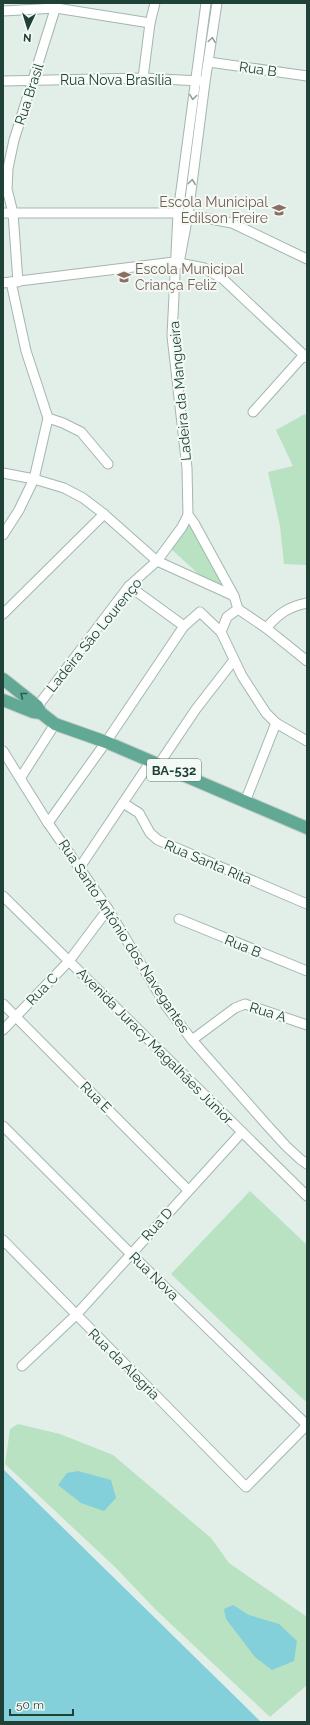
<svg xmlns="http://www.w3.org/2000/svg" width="310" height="1725" font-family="Raleway,sans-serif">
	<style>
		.green { fill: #b8e2c2 }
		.water { fill: #83cfda }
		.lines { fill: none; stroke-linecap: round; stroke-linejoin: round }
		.minor-casing { stroke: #a4b7af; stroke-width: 11 }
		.major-casing { stroke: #c0cac7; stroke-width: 14 }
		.minor { stroke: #fff; stroke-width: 9 }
		.major { stroke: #61a994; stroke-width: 12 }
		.oneway { stroke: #8fa09b }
		.oneway2 { stroke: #305b4e }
		.labels { text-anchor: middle; stroke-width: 4; stroke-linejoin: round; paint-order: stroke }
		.shield { fill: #f3faf6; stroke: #5f7870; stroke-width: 1 }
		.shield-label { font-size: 13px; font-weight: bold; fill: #1f4137 }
		.street-label { font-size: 14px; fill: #1f4137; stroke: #f3faf6 }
		.education-label { font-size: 14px; fill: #785e54; stroke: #f3faf6; text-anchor: end }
	</style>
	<rect width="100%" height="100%" fill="#e2eee8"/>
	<g class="green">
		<path d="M305,414L307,415V565L284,564L280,526L268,472L293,466L276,430Z"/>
		<path d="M189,523L227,590L205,580L169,547Z"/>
		<path d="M250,1191L307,1245V1399L305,1401L171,1274Z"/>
		<path d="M18,1424L60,1434L113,1455L211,1538L229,1563L307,1617V1685L270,1717L156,1610L115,1567L5,1464L10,1429Z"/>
	</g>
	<g class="water">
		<path d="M3,1469L4,1470L261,1722H3Z"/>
		<path d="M78,1471L111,1480L116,1498L104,1511L81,1503L58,1485L67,1473Z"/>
		<path d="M233,1605L249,1615L279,1624L297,1641L294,1661L272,1670L255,1657L226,1619L224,1609Z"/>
	</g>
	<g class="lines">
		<defs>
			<g id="minor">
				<path d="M3,11L56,8L150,23"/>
				<path d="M209,62L307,76"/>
				<path d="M143,78L150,23L155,3"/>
				<path d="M3,81L143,78L200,81"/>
				<path d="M3,213H178L232,223L307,259"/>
				<path d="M179,263L188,215L205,82L217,3"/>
				<path d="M18,282L13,213L7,189L8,168L14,140L57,3"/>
				<path d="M3,283L174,262L204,268L223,279L307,358"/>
				<path d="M253,412L304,355"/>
				<path d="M48,418L63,423L81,432L108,464"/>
				<path d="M3,473L34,479L64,488L83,498L104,514L157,561L234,596"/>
				<path d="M188,515L194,523L234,596L238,609L266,628L307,661"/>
				<path d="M3,535L19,510L34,479L48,418L26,351L11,282"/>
				<path d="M129,586L184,626"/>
				<path d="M3,614L104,514"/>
				<path d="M266,628C279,614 287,607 307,603"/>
				<path d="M221,632L227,617L238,609"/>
				<path d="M34,711L129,586L157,561L182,527L188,515L187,468L172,336L178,213L206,3"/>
				<path d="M3,751L48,823L108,909L166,1006L192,1040L266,1124L286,1146L300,1159L307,1164"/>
				<path d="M159,764L196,709L234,660"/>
				<path d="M21,777L55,724"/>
				<path d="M245,802L276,723"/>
				<path d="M123,803L139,813L150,833L158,840L307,904"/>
				<path d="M48,823L106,742L184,626L200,612L221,632L242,676L266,713L276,723L307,741"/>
				<path d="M80,867L151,761"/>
				<path d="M3,896L307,1196"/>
				<path d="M179,919L307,971"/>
				<path d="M3,1004L188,1190"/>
				<path d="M3,1030L69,961L108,909"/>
				<path d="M192,1040L235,1008L245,1004L307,1025"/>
				<path d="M3,1126L131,1254L307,1425"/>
				<path d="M3,1240L246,1487L307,1425"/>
				<path d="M22,1366L76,1315L242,1132"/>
			</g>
			<g id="major">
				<path d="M3,679L37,706L41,713L55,724L106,742L307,828"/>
				<path d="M3,700L33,712L41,713"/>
			</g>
		</defs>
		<use href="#minor" class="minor-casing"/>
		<use href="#major" class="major-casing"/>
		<use href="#minor" class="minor"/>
		<use href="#major" class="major"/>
	</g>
	<defs><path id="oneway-chevron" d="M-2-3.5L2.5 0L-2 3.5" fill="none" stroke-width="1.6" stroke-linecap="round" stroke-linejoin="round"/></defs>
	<g class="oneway">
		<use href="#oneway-chevron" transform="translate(212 40) rotate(-82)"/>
		<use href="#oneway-chevron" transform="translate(193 97) rotate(98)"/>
		<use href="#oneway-chevron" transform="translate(192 182) rotate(-83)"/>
	</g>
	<use class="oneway2" href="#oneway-chevron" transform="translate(23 695) rotate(-142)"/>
	<defs>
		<symbol id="school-bare" viewBox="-9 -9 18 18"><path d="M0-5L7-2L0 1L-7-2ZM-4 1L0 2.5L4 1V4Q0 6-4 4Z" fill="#8d6e63" stroke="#f3faf6" stroke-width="2.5" paint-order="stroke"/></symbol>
	</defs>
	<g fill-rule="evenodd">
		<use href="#school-bare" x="269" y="200" width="20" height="20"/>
		<use href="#school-bare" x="114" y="267" width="20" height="20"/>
	</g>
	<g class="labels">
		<rect class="shield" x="147" y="759" width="54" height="22" rx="3"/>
		<g class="shield-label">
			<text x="174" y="775">BA-532</text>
		</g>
		<g class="street-label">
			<text transform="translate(258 69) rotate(8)" y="5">Rua B</text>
			<text x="116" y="85">Rua Nova Brasília</text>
			<text transform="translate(29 94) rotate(-72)" y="5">Rua Brasil</text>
			<text transform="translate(180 391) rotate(-95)" y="5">Ladeira da Mangueira</text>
			<text transform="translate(94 635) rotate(-51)" y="5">Ladeira São Lourenço</text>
			<text transform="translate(208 862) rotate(23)" y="5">Rua Santa Rita</text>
			<text transform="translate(124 936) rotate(57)" y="5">Rua Santo Antônio dos Navegantes</text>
			<text transform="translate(243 946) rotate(22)" y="5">Rua B</text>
			<text transform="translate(42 989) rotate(-46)" y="5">Rua C</text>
			<text transform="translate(268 1012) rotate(17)" y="5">Rua A</text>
			<text transform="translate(155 1046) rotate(45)" y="5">Avenida Juracy Magalhães Júnior</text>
			<text transform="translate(96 1097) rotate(45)" y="5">Rua E</text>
			<text transform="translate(157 1224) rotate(-48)" y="5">Rua D</text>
			<text transform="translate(154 1276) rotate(44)" y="5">Rua Nova</text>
			<text transform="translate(124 1364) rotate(45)" y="5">Rua da Alegria</text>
		</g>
		<g class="education-label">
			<text x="268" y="207">Escola Municipal<tspan x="268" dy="16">Edilson Freire</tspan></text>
			<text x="135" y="274" text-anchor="start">Escola Municipal<tspan x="135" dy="16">Criança Feliz</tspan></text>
		</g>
	</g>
	<rect width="310" height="1725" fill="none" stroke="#1f4137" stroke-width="8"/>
	<g transform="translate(28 28) rotate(184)" stroke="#f3faf6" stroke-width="3" paint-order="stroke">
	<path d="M0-3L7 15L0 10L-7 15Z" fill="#1f4137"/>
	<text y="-6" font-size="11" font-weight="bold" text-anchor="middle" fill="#1f4137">N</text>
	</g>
	<path d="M10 1709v6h63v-6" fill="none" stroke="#1f4137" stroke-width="2"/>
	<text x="16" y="1709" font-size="12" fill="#1f4137" stroke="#f3faf6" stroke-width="3" paint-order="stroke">50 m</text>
</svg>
